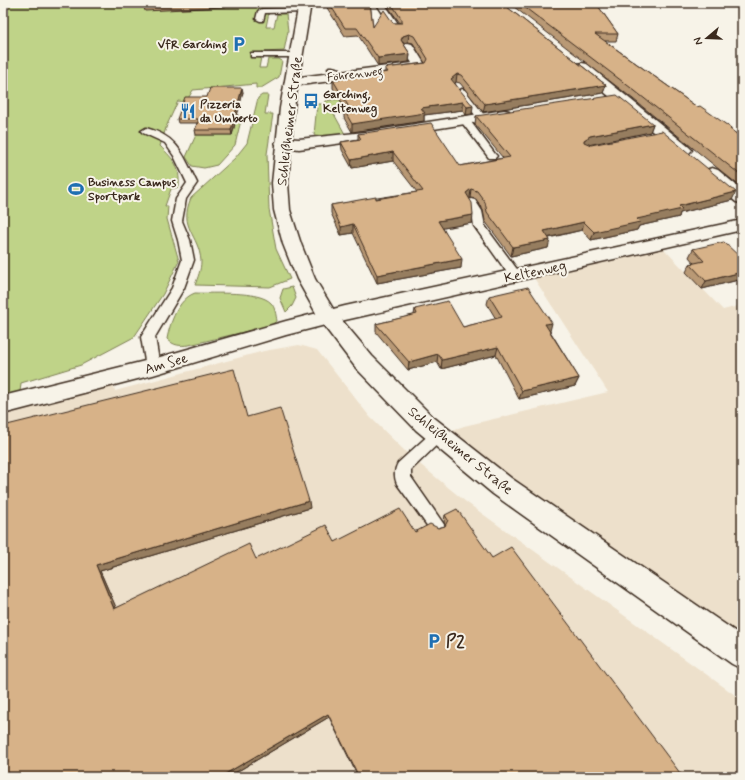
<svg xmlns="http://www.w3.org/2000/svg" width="745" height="780" font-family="Mynerve,sans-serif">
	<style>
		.built { fill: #ede0cb }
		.green { fill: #bfd388; stroke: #7d7e53 }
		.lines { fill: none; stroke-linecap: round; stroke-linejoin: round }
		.lane-casing { stroke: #3b2a1e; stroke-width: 3 }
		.street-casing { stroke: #3b2a1e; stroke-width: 3 }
		.secondary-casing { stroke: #3b2a1e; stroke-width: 3 }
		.lane { fill: #f7f3e8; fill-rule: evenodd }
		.street { fill: #f7f3e8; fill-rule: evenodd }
		.secondary { fill: #f7f3e8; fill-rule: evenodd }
		.wall { fill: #b99975; stroke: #3b2a1e }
		.shaded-wall { fill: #967d5f; stroke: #3b2a1e }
		.building { fill: #d7b288; stroke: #3b2a1e }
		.labels { text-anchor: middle; stroke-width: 4; stroke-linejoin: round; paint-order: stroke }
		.far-poi-label { font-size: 12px; font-weight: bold; fill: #3b2a1e; stroke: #f7f3e8; text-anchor: start }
		.far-street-label { font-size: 12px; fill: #3b2a1e; stroke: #f7f3e8 }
		.street-label { font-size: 14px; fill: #3b2a1e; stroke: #f7f3e8 }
		.near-poi-label { font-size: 17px; font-weight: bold; fill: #3b2a1e; stroke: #f7f3e8; text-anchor: start }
	</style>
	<rect width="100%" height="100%" fill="#f7f3e8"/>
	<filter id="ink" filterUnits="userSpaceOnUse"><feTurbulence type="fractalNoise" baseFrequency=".025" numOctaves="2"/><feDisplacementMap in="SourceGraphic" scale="8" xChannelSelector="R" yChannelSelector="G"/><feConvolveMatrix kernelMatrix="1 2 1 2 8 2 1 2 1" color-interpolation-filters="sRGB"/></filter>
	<g filter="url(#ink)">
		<g class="built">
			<path d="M661,246L723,310L742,305V664L433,437L464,426L608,392L532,275Z"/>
			<path d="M299,345L317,350L370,417L410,456L466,502L742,700V777H3V414L114,386L115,391L264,351Z"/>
		</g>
		<g class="green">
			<path d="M3,3H289L288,6L270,7L266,27H274L277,14H286L288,31L284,51L262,52L259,68H266L268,59H279L282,61L279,77L261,88H256V84L193,90L186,102L178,101L167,125L160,146C175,161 180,166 179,187L171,189L165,206H168L167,219L179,261L163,294L134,337L81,365L21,383L20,392L3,396Z"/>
			<path d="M262,95H268L265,114H273L267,154L269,209L276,249L290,279L270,287L195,285C198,277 201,270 201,261C199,234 178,228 191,198L235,158L247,143L258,98Z"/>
			<path d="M338,99L342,103L337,107L340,113L334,114L345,134L324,136L314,135L317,104H324L326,101Z"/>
			<path d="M237,116H242L235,145L217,165L204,168L192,166L186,157L196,135H232Z"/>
			<path d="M292,287L296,298L292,306L286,312L280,298L283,289Z"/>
			<path d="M195,293C213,294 259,290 271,303C275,307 276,315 277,321L269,326L189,345C180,346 174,346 167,339C170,323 178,299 195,293Z"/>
		</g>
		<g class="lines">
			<defs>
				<g id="lane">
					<path d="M376,3H384L401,28L400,30H394Z"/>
					<path d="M304,8H307V12L265,13L263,21H260L256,19L258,11L262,9Z"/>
					<path d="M251,53H296L300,55L296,57H251Z"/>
					<path d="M329,67H332L340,69L341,76L340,78H334L333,72L328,69Z"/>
					<path d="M462,89L465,90L484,115L486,117L484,119H478L458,92Z"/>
					<path d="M465,117L468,118L495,154L497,156L495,158H489L460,120Z"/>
					<path d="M146,128C178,136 184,156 197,183L186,199L182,221L190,240L194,260L184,288L155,337L160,367L158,371L153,372L148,371L146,367L141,337L172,288L182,260L178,240L172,221L176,199L187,183L174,156L165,143L143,133L141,131Z"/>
					<path d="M471,199L475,200L482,211L485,226L519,272L521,275L519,278H511L474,226L472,211L466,202Z"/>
					<path d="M438,429L443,431L445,435L443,439L411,470V477L445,526L443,531L437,533L431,531L397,484C394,477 394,470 398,463L433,431Z"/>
				</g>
				<g id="street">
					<path d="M408,43L412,44L414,47L426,66L425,69L292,86L287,85L285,82L287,79L292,78L412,63L402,47L404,44Z"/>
					<path d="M582,63L587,64L689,147L692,150L689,153L684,155L679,153L577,70L576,67L577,64Z"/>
					<path d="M504,110L509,111L511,114L509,117L365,140L299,149L278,146L275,143L278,140L283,138L299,139L365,132Z"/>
					<path d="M712,168L718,170L742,190V203L736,202L706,176L704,173L706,170Z"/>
					<path d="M742,220V230L345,320L286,335L153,375L3,414V396L153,359L286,321L345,306Z"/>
				</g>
				<path id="secondary" d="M299,3H311L294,108L288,183L290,210L301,244L315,279L335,312L372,356L432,416L511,478L742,636V669L732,664L493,494L416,430L356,368L321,322L297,279L283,244L274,210L272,183L280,108Z"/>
			</defs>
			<use href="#lane" class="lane-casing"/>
			<use href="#street" class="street-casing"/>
			<use href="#secondary" class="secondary-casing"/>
			<use href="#lane" class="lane"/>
			<use href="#street" class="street"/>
			<use href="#secondary" class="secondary"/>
		</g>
		<g class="wall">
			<path d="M143,3H263V5L145,11Z"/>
			<path d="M324,3H370L373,27L393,23H400L389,8V3H502L606,85L603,93L483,112L460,83L456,82L455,83L472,114L466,115L463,110L424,115V121L352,132L344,118V110L346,109L333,88V80L385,72V68L425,63L413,43L408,42L403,43L410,54L409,62L378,66L358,35L345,36Z"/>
			<path d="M509,3H596L618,34L616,41H605L697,107L731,128V130L742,138V188L633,99Z"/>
			<path d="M243,92L232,135H196L195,130L197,123H178L177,119L207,97Z"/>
			<path d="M476,116L653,124L650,132L589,144L732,200L680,213L679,217L639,226L637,230L591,240L582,230L549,238L548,248L511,256L485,221L483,210L476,199L470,198L469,199L472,223L443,228L461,268L377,283L353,233L341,235L331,213V205L417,192L393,161L352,168L342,150L341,142L358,139V134L460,166L503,158L475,124Z"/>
			<path d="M693,249L742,259V279L702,289L686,272L690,264L694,263L689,257Z"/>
			<path d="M489,296L550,331L579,378L575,386L519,399L496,355L441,369L437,362L408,370L376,332V324L414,315L415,309L463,327L496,319L487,304Z"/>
			<path d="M3,426L310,508L100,571L116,608L256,559L335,542L438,528L445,526V525L444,522L445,515L492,558L683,777H358L329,717L228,777H3Z"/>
		</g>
		<g class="shaded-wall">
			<path d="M409,34L408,42L403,43L401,40L403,36Z"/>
			<path d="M410,54L409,62L378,66V58Z"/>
			<path d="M457,74L456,82L451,87V79Z"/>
			<path d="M606,85L603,93L483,112L485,104Z"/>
			<path d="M242,88L243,92L232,135L231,130Z"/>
			<path d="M463,102V110L424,115V121L352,132V124L421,108Z"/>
			<path d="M473,106L472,114L466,115L467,107Z"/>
			<path d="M653,124L650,132L588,145L582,148L584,140L590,136Z"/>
			<path d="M393,152V161L352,168L351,160Z"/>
			<path d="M471,189L470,198L465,202L466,193Z"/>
			<path d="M736,192L732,200L680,213L679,217L639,226L637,230L591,240L594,232L679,206Z"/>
			<path d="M473,215L472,223L438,229V221Z"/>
			<path d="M584,222L582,230L542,239L544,231Z"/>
			<path d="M353,224V233L341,235V227Z"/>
			<path d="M550,240L548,248L511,256L513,247Z"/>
			<path d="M462,259L461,268L377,283V275Z"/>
			<path d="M742,272V279L702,289L706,281Z"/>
			<path d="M552,323L550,331L542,333L545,324Z"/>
			<path d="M498,347L496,355L441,369L442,360Z"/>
			<path d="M438,354L437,362L408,370L409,362Z"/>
			<path d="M579,378L575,386L519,399L522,391Z"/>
			<path d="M309,501L310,508L100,571L119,614L114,609L96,565Z"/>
			<path d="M328,714L329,717L228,777H220Z"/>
		</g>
		<g class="building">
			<path d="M329,3H370L373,27L384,10L393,23H402V20L391,3H502L606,85L485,104L461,75L457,74L451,79L473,106L467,107L463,102L421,108L425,113L352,124L344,110L350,109L333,80L388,72L385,68L426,63L428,59L414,36L409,34L403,36L401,40L410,54L378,58L357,28H345Z"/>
			<path d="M519,3H596L618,34H595L697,107L700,106L731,128L730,129L742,138V176L635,91Z"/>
			<path d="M210,88H242L231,130H195L199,119H177L185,97H207Z"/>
			<path d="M617,95L653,124L590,136L584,140V142L591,145L662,131L736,192L679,206L682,209L637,219L640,222L594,232L584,222L544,231L550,240L513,247L487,212L485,202L477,191L471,189L466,193L472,203L473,215L438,221L462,259L377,275L353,224L341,227L331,205L376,197V199L423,191L393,152L351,160L341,142L361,139L358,134L431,123L460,166L510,157L476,116Z"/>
			<path d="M724,242L742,259V272L706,281L690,264L704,261L693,249Z"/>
			<path d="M528,287L552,323L545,324L579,378L522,391L498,347L442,360L438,354L409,362L376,324L417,314L415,309L448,301L463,327L502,317L489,296Z"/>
			<path d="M234,369L247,417L280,408L309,501L96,565L114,609L249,544L256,559L326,525L335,542L400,509L415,532L430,524L438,528L445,526L448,520L445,515L457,509L492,558L511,547L683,777H359L328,714L220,777H3V426Z"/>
		</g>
	</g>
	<defs>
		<symbol id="parking-bare" viewBox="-9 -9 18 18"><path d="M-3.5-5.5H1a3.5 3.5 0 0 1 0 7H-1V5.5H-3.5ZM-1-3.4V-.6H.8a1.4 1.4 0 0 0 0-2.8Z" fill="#1f6fb2" stroke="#f7f3e8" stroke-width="2.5" paint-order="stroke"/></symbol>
		<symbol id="bus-bare" viewBox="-9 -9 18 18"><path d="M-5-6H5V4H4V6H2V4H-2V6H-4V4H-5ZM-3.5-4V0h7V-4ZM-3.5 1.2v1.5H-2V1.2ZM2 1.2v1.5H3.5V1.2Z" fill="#1f6fb2" stroke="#f7f3e8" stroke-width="2.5" paint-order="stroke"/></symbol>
		<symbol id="restaurant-bare" viewBox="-9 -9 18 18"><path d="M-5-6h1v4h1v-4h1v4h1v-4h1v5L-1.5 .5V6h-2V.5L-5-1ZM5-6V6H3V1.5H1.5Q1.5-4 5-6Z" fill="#1f6fb2" stroke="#f7f3e8" stroke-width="2.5" paint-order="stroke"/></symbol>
		<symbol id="stadium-bare" viewBox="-9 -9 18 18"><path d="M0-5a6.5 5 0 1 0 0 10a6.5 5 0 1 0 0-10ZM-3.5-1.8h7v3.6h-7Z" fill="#1f6fb2" stroke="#f7f3e8" stroke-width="2.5" paint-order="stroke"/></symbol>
	</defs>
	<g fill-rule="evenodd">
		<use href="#parking-bare" x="228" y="33" width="22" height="22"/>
		<use href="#bus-bare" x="300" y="90" width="22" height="22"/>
		<use href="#restaurant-bare" x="177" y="100" width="22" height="22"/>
		<use href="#stadium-bare" x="65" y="178" width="22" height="22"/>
		<use href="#parking-bare" x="423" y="630" width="22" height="22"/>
	</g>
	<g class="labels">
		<g class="far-poi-label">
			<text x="227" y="48" text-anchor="end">VfR Garching</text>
			<text x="323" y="98">Garching,<tspan x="323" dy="14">Keltenweg</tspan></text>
			<text x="200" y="108">Pizzeria<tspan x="200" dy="14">da Umberto</tspan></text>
			<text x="88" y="186">Business Campus<tspan x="88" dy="14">Sportpark</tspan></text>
		</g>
		<g class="far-street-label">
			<text transform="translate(355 74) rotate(-7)" y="4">Föhrenweg</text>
		</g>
		<g class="street-label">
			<text transform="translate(289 121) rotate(-83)" y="5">Schleißheimer Straße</text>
			<text transform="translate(535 271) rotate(-12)" y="5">Keltenweg</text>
			<text transform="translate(166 363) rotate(-16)" y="5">Am See</text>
			<text transform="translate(461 450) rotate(39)" y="5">Schleißheimer Straße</text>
		</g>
		<g class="near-poi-label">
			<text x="446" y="647">P2</text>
		</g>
	</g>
	<rect width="745" height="780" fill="none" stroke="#f7f3e8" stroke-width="16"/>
	<rect x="8" y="8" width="729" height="764" fill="none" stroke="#3b2a1e" stroke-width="1.5" filter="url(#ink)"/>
	<g transform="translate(707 38) rotate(251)" stroke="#f7f3e8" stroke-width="3" paint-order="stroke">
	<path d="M0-3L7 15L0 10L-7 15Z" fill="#3b2a1e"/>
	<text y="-6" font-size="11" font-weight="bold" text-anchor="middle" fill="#3b2a1e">N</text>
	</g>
</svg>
